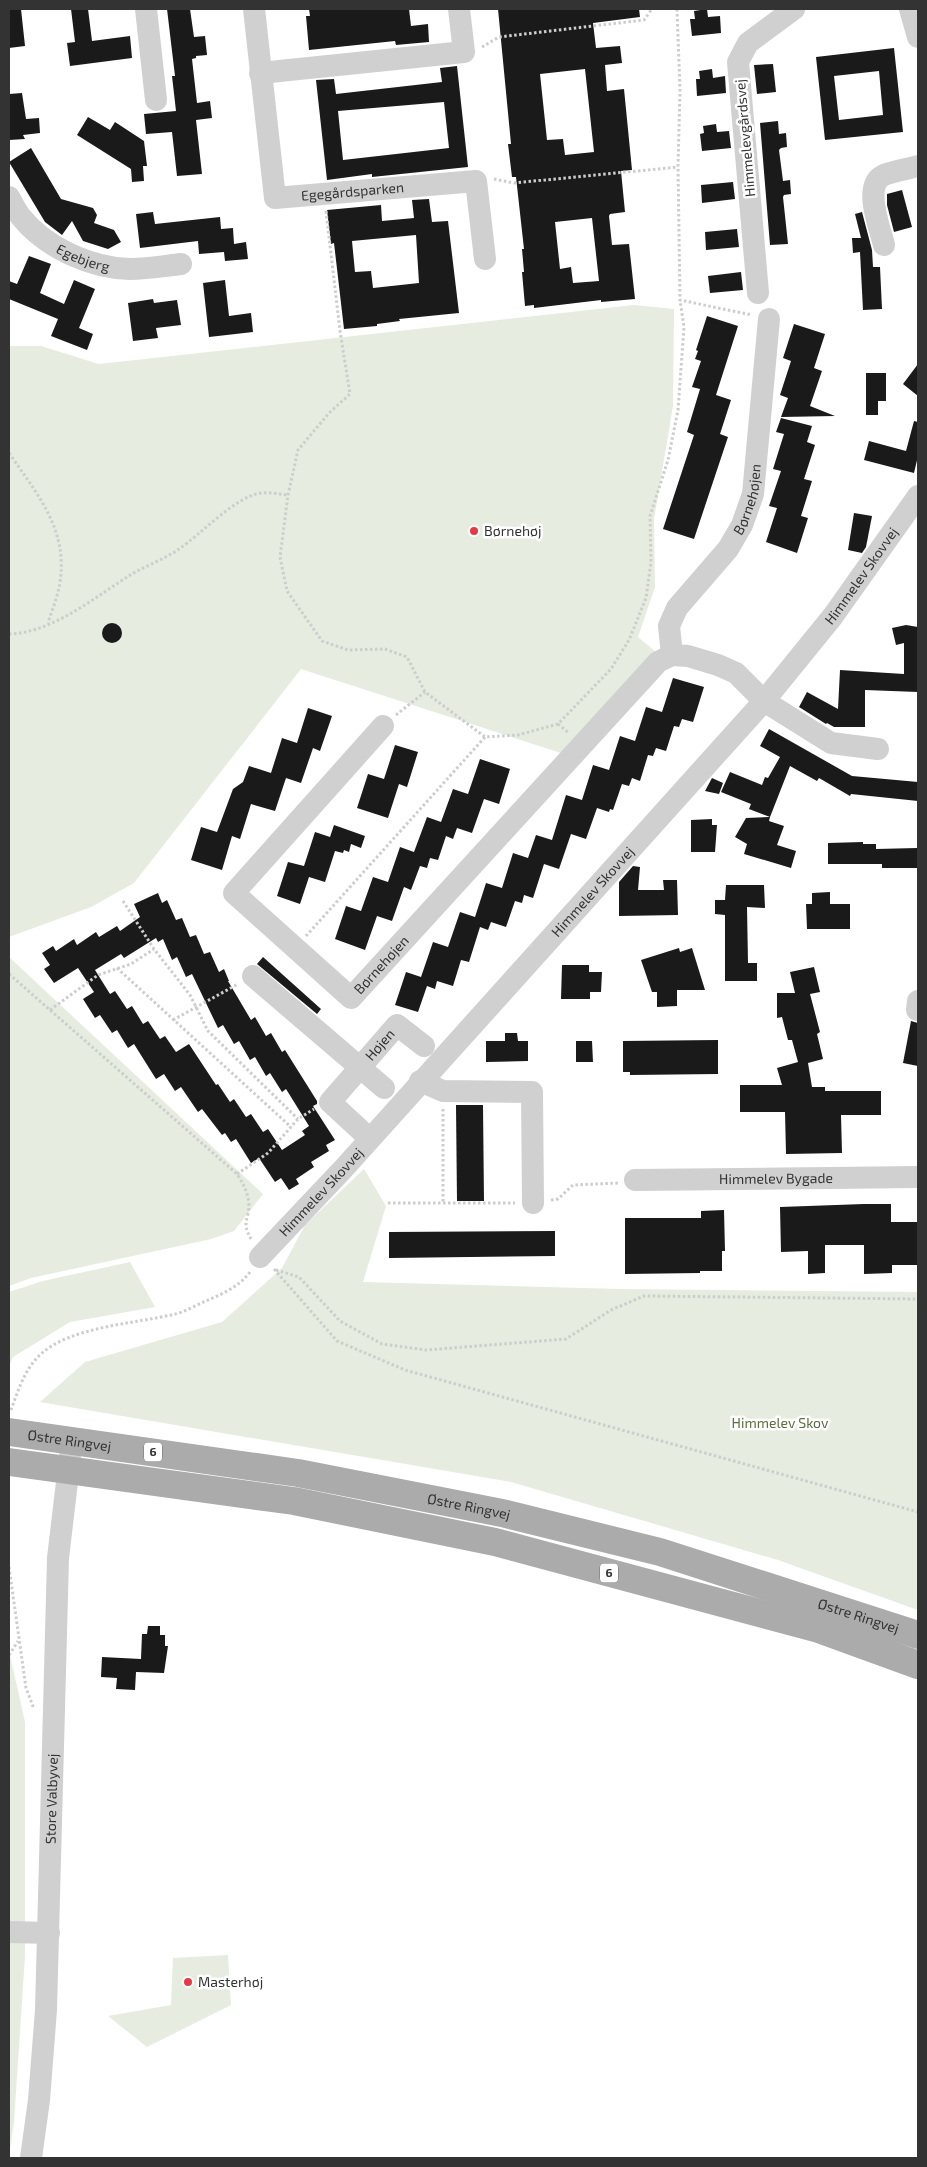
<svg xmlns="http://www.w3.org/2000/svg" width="927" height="2167" font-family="'Exo 2',sans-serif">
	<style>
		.green { fill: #e6ecdf }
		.building { fill: #1a1a1a; fill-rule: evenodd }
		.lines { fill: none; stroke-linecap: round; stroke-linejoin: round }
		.path { stroke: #cdcdcd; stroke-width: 3; stroke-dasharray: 2.5 2.5; stroke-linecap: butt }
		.minor { stroke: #d0d0d0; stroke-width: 22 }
		.major { stroke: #ababab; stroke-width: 28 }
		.poi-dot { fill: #e63946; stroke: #fff; stroke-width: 2 }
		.labels { text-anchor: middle; stroke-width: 5; stroke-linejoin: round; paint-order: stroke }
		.shield { fill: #fff; stroke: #707070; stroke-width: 1 }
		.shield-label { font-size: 12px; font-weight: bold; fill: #333 }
		.street-label { font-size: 14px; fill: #333; stroke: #fff }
		.poi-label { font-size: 14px; fill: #333; stroke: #fff; text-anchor: start }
		.park-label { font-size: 14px; fill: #56703f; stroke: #fff }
	</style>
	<rect width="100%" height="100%" fill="#fff"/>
	<g class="green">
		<path d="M634,305L674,309L673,406L654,519L655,587L638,637L656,652L564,754L301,669L134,883L91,907L9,937V346H41L99,364Z"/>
		<path d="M9,957L263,1194L234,1231L211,1239L31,1278L9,1286Z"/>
		<path d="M364,1169L386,1206L363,1282L620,1289L918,1292V1610L778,1560L511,1482L40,1402L85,1362L222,1322L282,1268L305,1225Z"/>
		<path d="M130,1262L155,1307L70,1322L13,1357L9,1366V1292L43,1281Z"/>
		<path d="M9,1651L25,1722V1956L14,2122L9,2156Z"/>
		<path d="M228,1955L231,2005L147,2047L108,2016L171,2005L173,1958Z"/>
	</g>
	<g class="building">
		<path d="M9,9H21L25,46L9,48Z"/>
		<path d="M71,9H88L92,41L130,36L132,58L70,66L67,43L75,42Z"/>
		<path d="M167,9H190L194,37L205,36L207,55L196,56V58L192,59L197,103L210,101L212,118L196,120L202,174L177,176L172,132L146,134L144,114L176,111L172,76H175Z"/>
		<path d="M309,9H409L411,26L428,24L429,42L396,45L395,41L309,50L306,16H310Z"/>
		<path d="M498,9H639L640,17L593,23L596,48L620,46L622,63L605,65L607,91L624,89L632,170L621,171L625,212L610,214L609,216L612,245L629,244L635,299L601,302V300L534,308V305L525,306L522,272H524L522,249H524L516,177H512L508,144H511ZM585,69L594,152L565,155L563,139L547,140L540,74ZM592,218L599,281L573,283L571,267L560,269L555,222Z"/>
		<path d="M707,9L708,17L720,16L721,33L692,36L690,19H695L694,11Z"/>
		<path d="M894,48L903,132L825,140L816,57ZM879,71L883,115L839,120L834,76Z"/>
		<path d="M773,64L776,92L757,94L754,65Z"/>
		<path d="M457,66L468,167L372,177V174L327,180L316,80L334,79L336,94L442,82L440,68ZM444,102L449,148L343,160L338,111Z"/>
		<path d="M712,69L713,78L725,76L726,93L697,96L696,79H700L699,71Z"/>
		<path d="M22,93L26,119L39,118L40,133L23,135L25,139L9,140V94Z"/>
		<path d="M88,117L110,130L115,122L144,141L147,166H143L144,181L132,182L131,169L77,135Z"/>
		<path d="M778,121L779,134L786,133L787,147L781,148L779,150L783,181L790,180L791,194L784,195L783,197L788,244L770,245L760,123Z"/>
		<path d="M716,124L717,132L729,131L731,148L702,151L700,134L704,133L703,126Z"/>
		<path d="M31,148L61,199L93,208L97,215L94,223L114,230L121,242L108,249L83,241L72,221L62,235L45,222L9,162Z"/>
		<path d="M733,182L735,199L702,203L701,185Z"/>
		<path d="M902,190L912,227L894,232L887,205V194Z"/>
		<path d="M429,199L432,222L448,221L459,313L399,319L400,321L377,324V326L344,329L334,243L331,244L327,210L381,205L382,221L414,218L412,200ZM416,235L419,283L373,288L371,271L355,272L352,241Z"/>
		<path d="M153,212L155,224L220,217L221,229L233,228L234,244L246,242L248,259L225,261L224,252L199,254L198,241L140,248L136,214Z"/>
		<path d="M862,212L872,250L873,267H880L882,309L863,310L860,252L853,253L852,238H861L855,214Z"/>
		<path d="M737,229L739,247L706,250L705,232Z"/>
		<path d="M29,256L51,264L40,293L64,304L74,280L95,289L79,328L93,334L87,350L51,336L58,319L9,299V281L17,284Z"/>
		<path d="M741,272L743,290L710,293L708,276Z"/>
		<path d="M225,280L229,316L251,313L253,332L209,337L203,283Z"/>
		<path d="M153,299L154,303L177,300L181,325L156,328L158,338L133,341L128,303Z"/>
		<path d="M707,316L738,326L716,395L731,400L720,434L728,437L694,539L663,529L694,435L687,432L700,389L692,387L701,361L695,359L698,351L696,350Z"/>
		<path d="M794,324L825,334L814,368L822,371L810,406L835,416L781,417L788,398L780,395L791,361L783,358Z"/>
		<path d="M918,364V396L903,384Z"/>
		<path d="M866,373H886V401H878V415H866Z"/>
		<path d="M781,418L812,426L807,442L815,445L804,479L812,481L801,516L808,518L797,553L766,542L777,508L769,506L781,471L773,469L784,434L776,432Z"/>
		<path d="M914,421L918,422V456L914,473L864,460L869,441L906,451Z"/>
		<path d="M854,513L872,516L866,547L862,553L848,550Z"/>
		<circle cx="112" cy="633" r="10"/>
		<path d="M906,625L918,627V692L865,690V727H834L827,723L826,724L799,707L807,692L838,709L840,670L904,674V643L896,645L892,628Z"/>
		<path d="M673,678L704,687L693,722L682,719L679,727L674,726L666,751L656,748L653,756L648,755L640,781L632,778L629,786L622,784L613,810L610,809L609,812L597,808L586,839L571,834L559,869L544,864L533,898L524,895L522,903L515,901L506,927L491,922L488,930L480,927L469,962L461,960L453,986L437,981L435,989L427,986L418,1012L395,1005L406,972L421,977L433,942L448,947L460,912L475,917L486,883L502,888L513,853L528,858L536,835L552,840L566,795L582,800L593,765L609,770L620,736L635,741L646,707L662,712Z"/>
		<path d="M308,708L332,716L320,751L313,748L301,783L286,778L275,811L251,804L240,839L232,836L222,870L191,860L201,827L217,832L233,789L243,782L249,766L271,773L282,738L297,743Z"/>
		<path d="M769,729L852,776L918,782V801L851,794L850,796L819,778L817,781L790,766L770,817L749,809L751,804L721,792L730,772L762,785L765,777L768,778L780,757L760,746Z"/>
		<path d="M395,745L418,752L407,787L399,784L388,818L357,808L368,774L384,779Z"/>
		<path d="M480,759L510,769L499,804L484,799L472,833L457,828L453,839L446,836L438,860L430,858L427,868L420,866L411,890L404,887L392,921L377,916L365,950L335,939L346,906L361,911L373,877L388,882L400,847L414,852L427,817L441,822L453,789L468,794Z"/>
		<path d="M712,778L723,783L719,794L705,791Z"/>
		<path d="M770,817L769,821L784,826L777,845L796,851L791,868L744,854L747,844L735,837L746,818Z"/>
		<path d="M712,819V825H717L715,852H691V820Z"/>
		<path d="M334,825L365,836L361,848L351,844L349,852L344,850L343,853L335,851L325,882L309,877L300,904L277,896L288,862L304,866L315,832L330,837Z"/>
		<path d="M863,842V844H876V849L917,848L918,868H882V864H828V843Z"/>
		<path d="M633,866L640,867L638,890H664L663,880H677L678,915L619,916V882Z"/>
		<path d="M726,885H764L765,908L747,907L748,963H757V981H725V915L715,914V900H725Z"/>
		<path d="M830,892V904H850V929H807L806,904H812V893Z"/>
		<path d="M158,893L162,903L167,900L176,920L182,918L190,937L196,935L204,954L210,952L219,972L224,969L229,981H228L251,1020L255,1017L266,1036L271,1033L282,1052L285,1050L317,1101V1104L313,1106L335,1140L326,1145L329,1151L311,1162L314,1167L296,1179L299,1184L289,1190L281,1178L275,1182L259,1158L251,1163L236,1139L231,1142L225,1133L222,1135L202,1109L198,1112L181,1087L175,1091L164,1074L156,1079L134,1044L128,1048L117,1030L112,1033L100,1015L95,1018L83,999L94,992L78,968L54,983L44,969L50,965L42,953L53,946L56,951L74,939L77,945L96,932L99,937L117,926L120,931L140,917L134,904ZM156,938L158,942L163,939L172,960L177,957L186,977L192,974L218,1028L223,1025L234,1044L239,1041L250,1060L255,1057L266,1076L270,1073L282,1092L286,1089L309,1126L302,1131L305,1135L282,1150L268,1129L263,1132L251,1114L246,1117L234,1099L230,1102L218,1084L216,1085L189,1044L176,1052L165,1036L160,1039L148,1021L143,1024L132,1006L127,1009L115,991L110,994L95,970L121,954L124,958Z"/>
		<path d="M679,948L680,952L692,948L705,990H677V1006L657,1007V992H652L641,960Z"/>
		<path d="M263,957L321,1009L317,1014L257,964Z"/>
		<path d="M562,965H589V972H602L601,992H590V999H561Z"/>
		<path d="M814,967L820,992L810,994L820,1032L817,1034L823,1059L808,1063L812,1087H825V1091H881V1115H841L842,1153L786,1154L785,1112H740V1085H782L777,1068L798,1062L792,1040H788L782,1017L777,1018V993H795L790,972Z"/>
		<path d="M911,1021L918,1023V1066L903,1063Z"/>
		<path d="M505,1033H517L518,1041H528V1061L486,1062V1041H505Z"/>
		<path d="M718,1040V1074L630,1075V1072H623V1041Z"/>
		<path d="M576,1041H592L593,1062H576Z"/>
		<path d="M456,1105H483L484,1201H457Z"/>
		<path d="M864,1204H891V1222H918V1265H892V1273L864,1274V1245H825V1273L808,1274V1251L781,1252L780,1207Z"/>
		<path d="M724,1210L725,1251H722V1271H700V1273L625,1274V1218H701V1211Z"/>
		<path d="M555,1231V1256L389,1258V1232Z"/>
		<path d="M148,1626H160V1635H165V1646H168L164,1673L136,1672L135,1690L116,1689L117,1678L101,1677L102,1657L141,1659L142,1634H147Z"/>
	</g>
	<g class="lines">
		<g class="path">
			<path d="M677,9L680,90L678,167L680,300L752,315"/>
			<path d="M482,47L499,37L644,20L652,9"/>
			<path d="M494,179L514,183L678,167"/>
			<path d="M326,211L340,331L350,394L329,413L298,450L288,495L280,557L287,591L322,641L348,650L385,649L407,657L425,692L485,737L518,735L558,724L611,669L629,640L646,598L651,562L650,516L668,460L678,410L684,327L680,300"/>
			<path d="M9,453C37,494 68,529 60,582C58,596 52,610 48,623"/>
			<path d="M9,634C53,633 96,596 132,574C147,565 165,559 179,549C200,535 236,496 261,493C269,492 279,494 288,495"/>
			<path d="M396,715L425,692"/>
			<path d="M558,724L569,733"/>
			<path d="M123,901L154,949L190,995L208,1031L298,1119"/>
			<path d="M306,936L485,737"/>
			<path d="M117,968L291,1127"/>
			<path d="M9,974L237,1174C243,1184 248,1192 249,1204C249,1221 241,1221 251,1239"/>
			<path d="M50,1010L98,975L131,964L154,949"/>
			<path d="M173,1020L238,984"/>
			<path d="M443,1109V1204"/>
			<path d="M237,1174L268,1153L298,1119L314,1109"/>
			<path d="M551,1200L558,1199L573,1185L619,1183"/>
			<path d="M388,1203H515"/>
			<path d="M274,1269L337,1341L405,1370L918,1512"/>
			<path d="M276,1270L299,1277L340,1321L382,1344L426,1350L566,1339L611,1310L644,1296L918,1299"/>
			<path d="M11,1410C18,1391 25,1368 41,1354C72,1326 135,1324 175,1314C185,1312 196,1305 206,1301C222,1294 239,1287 250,1272"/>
			<path d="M9,1567L26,1688L34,1709"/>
			<path d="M9,1655L18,1641"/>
		</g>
		<g class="minor">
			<path d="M146,9L156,100"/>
			<path id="s1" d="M254,9L275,198L476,181L485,259"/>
			<path d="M910,9L918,37"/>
			<path d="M260,73L464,52L459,9"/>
			<path id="s2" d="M9,197C13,204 16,211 21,217C46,248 91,268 130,269C147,269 164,266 181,264"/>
			<path d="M884,245C880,228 862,185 884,175C894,171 907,169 918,166"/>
			<path d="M758,293L738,62L748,43L794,9"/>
			<path id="s3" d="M672,655L669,626L677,608L728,549L742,525L753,494L769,319"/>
			<path id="s4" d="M383,726L234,893L351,998L658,662L672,655L688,656L718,665L736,673L764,701L831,743L878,749"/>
			<path d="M253,976L384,1088"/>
			<path d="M917,1010L918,1001"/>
			<path d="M420,1081L443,1091L532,1092L533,1203"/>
			<path id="s5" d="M369,1138L330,1102L397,1025L424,1046"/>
			<path id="s6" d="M635,1180L918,1177"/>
			<path id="s7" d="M260,1257L345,1167L764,701L833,616L918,496"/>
			<path d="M9,1932L49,1933"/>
			<path id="s8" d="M31,2158L39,2100L46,2010L58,1558L72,1440"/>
		</g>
		<g class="major">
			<path id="s9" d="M9,1432L298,1473L502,1513L660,1552L918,1635"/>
			<path d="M9,1462L294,1501L495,1542L819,1629L918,1665"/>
		</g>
	</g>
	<g class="poi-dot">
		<circle cx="474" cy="531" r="5"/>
		<circle cx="188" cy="1982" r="5"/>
	</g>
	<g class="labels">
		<g class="shield">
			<rect x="144" y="1442.5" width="18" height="19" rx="4"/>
			<rect x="600" y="1563.5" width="18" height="19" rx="4"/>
		</g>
		<g class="shield-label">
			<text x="153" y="1456">6</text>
			<text x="609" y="1577">6</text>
		</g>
		<g class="street-label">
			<text transform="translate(745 138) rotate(-95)" y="5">Himmelevgårdsvej</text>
			<text dy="5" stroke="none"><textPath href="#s1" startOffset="268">Egegårdsparken</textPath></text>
			<text dy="5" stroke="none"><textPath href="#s2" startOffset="99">Egebjerg</textPath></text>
			<text dy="5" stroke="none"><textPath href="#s3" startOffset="181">Børnehøjen</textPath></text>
			<text dy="5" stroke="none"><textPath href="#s7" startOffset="909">Himmelev Skovvej</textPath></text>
			<text dy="5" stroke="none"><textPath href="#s7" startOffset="494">Himmelev Skovvej</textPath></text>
			<text dy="5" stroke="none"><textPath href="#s4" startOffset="426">Børnehøjen</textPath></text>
			<text dy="5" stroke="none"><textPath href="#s5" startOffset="129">Højen</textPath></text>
			<text dy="5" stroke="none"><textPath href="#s6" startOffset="141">Himmelev Bygade</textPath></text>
			<text dy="5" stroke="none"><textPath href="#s7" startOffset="89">Himmelev Skovvej</textPath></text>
			<text dy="5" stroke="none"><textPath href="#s9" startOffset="61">Østre Ringvej</textPath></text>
			<text dy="5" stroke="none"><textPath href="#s9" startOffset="466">Østre Ringvej</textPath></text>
			<text dy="5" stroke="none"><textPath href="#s9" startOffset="871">Østre Ringvej</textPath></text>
			<text dy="5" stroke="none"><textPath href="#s8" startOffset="360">Store Valbyvej</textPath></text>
		</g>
		<g class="poi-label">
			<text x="484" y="536">Børnehøj</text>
			<text x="198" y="1987">Masterhøj</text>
		</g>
		<g class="park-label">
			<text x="780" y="1428">Himmelev Skov</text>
		</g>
	</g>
	<rect width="927" height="2167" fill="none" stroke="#333333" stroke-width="20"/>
</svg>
